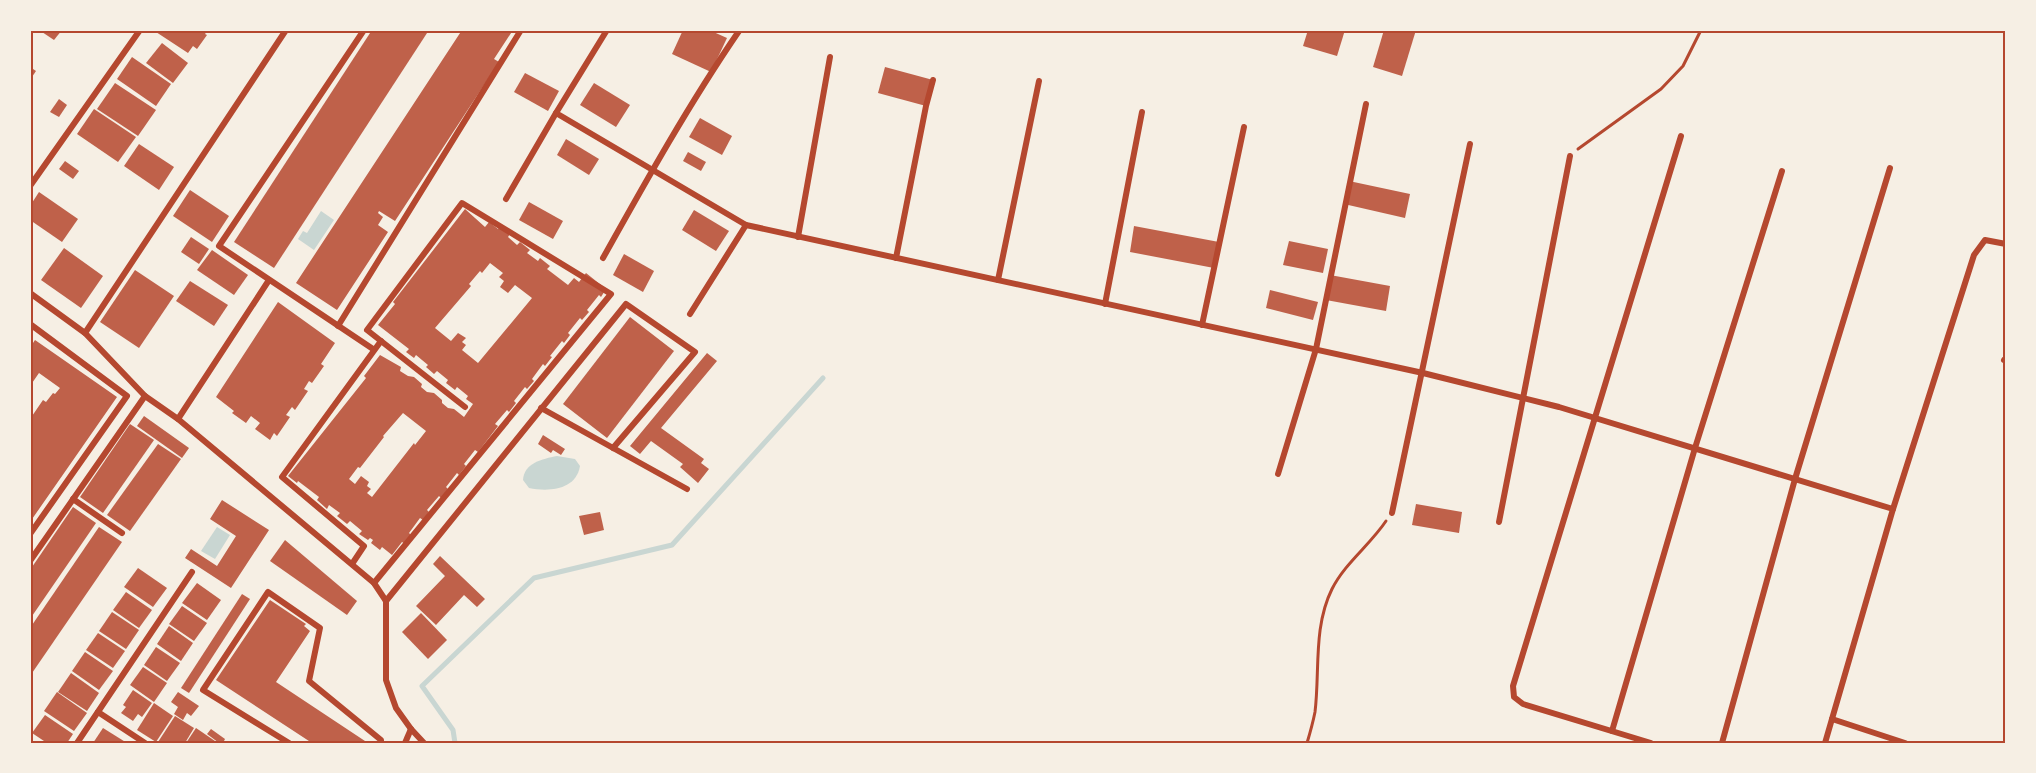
<svg xmlns="http://www.w3.org/2000/svg" width="2036" height="773" font-family="'Varela Round',sans-serif">
	<style>
		.water { fill: #c9d6d2 }
		.lines { fill: none; stroke-linecap: round; stroke-linejoin: round }
		.stream { stroke: #c9d6d2; stroke-width: 5 }
		.building { fill: #bf614a; fill-rule: evenodd }
		.path { stroke: #b5482f; stroke-width: 3 }
		.minor { stroke: #b5482f; stroke-width: 6 }
		.neatline { fill: none; stroke: #b5482f; stroke-width: 2 }
	</style>
	<rect width="100%" height="100%" fill="#f6efe4"/>
	<g class="water">
		<path d="M321,211L334,220L314,250L298,239L303,231L307,233Z"/>
		<path d="M557,456L575,459L580,466C576,490 549,492 529,488L523,480C524,463 542,459 557,456Z"/>
		<path d="M217,527L230,535L215,559L201,551Z"/>
	</g>
	<g class="lines">
		<path class="stream" d="M455,743L453,730L422,686L534,578L672,545L823,378"/>
	</g>
	<g class="building">
		<path d="M39,30H62L54,40Z"/>
		<path d="M157,30H208L205,34L207,35L197,49L193,46L188,53L156,32Z"/>
		<path d="M372,30H429L274,268L234,242Z"/>
		<path d="M462,30H513L494,59L499,62L395,221L379,211L378,213L383,217L378,225L388,232L337,310L296,283Z"/>
		<path d="M683,30H709L727,38L711,72L672,54Z"/>
		<path d="M1308,30H1345L1337,56L1303,46Z"/>
		<path d="M1384,30H1416L1402,76L1373,67Z"/>
		<path d="M162,43L188,63L173,83L146,63Z"/>
		<path d="M132,57L171,84L156,106L117,79Z"/>
		<path d="M30,67L36,71L30,80Z"/>
		<path d="M885,67L933,80L926,106L878,93Z"/>
		<path d="M525,73L559,91L548,111L514,92Z"/>
		<path d="M115,83L156,110L138,136L97,109Z"/>
		<path d="M594,83L630,105L616,127L580,105Z"/>
		<path d="M59,99L67,105L59,117L50,112Z"/>
		<path d="M94,109L136,137L118,162L77,134Z"/>
		<path d="M700,118L732,136L722,155L689,137Z"/>
		<path d="M566,139L599,159L589,175L557,155Z"/>
		<path d="M139,144L174,167L159,190L124,166Z"/>
		<path d="M688,152L706,162L701,171L683,161Z"/>
		<path d="M65,161L79,171L73,179L59,169Z"/>
		<path d="M1349,181L1410,194L1405,218L1344,204Z"/>
		<path d="M190,190L229,216L212,242L173,216Z"/>
		<path d="M39,192L78,219L62,242L30,220V206Z"/>
		<path d="M529,202L563,221L553,239L519,220Z"/>
		<path d="M465,209L485,227L489,222L498,229L500,226L510,234L508,237L517,245L520,242L530,250L527,253L538,261L540,258L550,266L547,269L568,285L574,278L579,282L586,273L606,289L601,297L599,295L587,310L589,312L582,320L580,318L568,333L570,335L564,343L562,341L550,356L552,357L545,366L543,364L532,379L534,381L527,389L525,387L514,401L516,403L509,412L507,410L495,424L498,426L478,452L475,450L464,464L466,466L459,475L457,473L446,487L448,489L441,498L439,496L427,510L429,512L423,520L420,518L409,533L411,535L405,544L402,542L392,555L382,547L380,550L371,543L373,540L370,538L368,540L359,534L362,531L350,521L347,524L337,516L340,513L329,505L327,509L317,500L319,497L298,481L297,483L288,476L366,378L364,376L380,355L401,367L400,371L408,376L414,377L422,384L421,387L427,392L434,393L442,400V403L448,408L454,409L464,417L473,404L466,399L468,396L457,387L455,390L446,383L448,380L437,371L434,374L426,367L428,365L416,355L414,358L406,352L409,349L378,325L395,304L393,302ZM490,263L503,273L499,277L504,281L500,287L508,293L515,285L532,298L478,363L462,350L466,345L462,342L466,338L458,333L451,341L435,328L471,286L469,284L480,271L482,273ZM403,413L426,431L415,445L414,443L372,497L367,493L371,489L367,486L369,482L361,476L355,484L349,479L358,467L360,468L384,437L383,436Z"/>
		<path d="M694,210L729,231L716,251L682,230Z"/>
		<path d="M1134,226L1219,242L1214,268L1130,252Z"/>
		<path d="M191,237L209,249L199,264L181,252Z"/>
		<path d="M1289,241L1328,249L1323,273L1283,265Z"/>
		<path d="M64,248L103,276L81,308L41,280Z"/>
		<path d="M212,250L248,275L234,295L197,270Z"/>
		<path d="M624,254L654,271L643,292L613,275Z"/>
		<path d="M135,270L174,296L139,348L100,322Z"/>
		<path d="M1330,275L1390,286L1386,311L1326,300Z"/>
		<path d="M190,281L228,305L214,326L176,301Z"/>
		<path d="M1270,290L1318,302L1313,320L1266,308Z"/>
		<path d="M278,302L335,343L321,364L324,366L312,383L309,381L304,389L308,391L295,410L292,407L286,415L290,417L277,436L274,433L270,440L255,429L260,423L251,416L246,423L232,413L234,411L216,397Z"/>
		<path d="M630,317L674,351L607,438L563,404Z"/>
		<path d="M35,340L117,397L30,522V419L43,400L46,402L53,393L55,394L60,388L39,373L30,386V341L33,343Z"/>
		<path d="M707,353L717,361L661,428L704,459L701,463L709,469L698,483L680,467L683,464L651,441L640,454L630,446Z"/>
		<path d="M144,416L189,448L182,458L137,426Z"/>
		<path d="M130,424L154,440L103,513L80,497Z"/>
		<path d="M543,435L565,449L561,455L553,450L551,453L538,444Z"/>
		<path d="M158,444L181,459L130,531L107,515Z"/>
		<path d="M222,500L269,530L231,588L185,558L191,549L217,566L236,536L210,519Z"/>
		<path d="M1416,504L1462,512L1459,533L1412,525Z"/>
		<path d="M73,507L96,523L30,619V570Z"/>
		<path d="M600,512L604,530L584,535L579,516Z"/>
		<path d="M99,527L122,542L30,676V628Z"/>
		<path d="M285,540L357,601L347,615L270,561Z"/>
		<path d="M440,556L485,599L477,607L464,595L436,625L416,606L445,576L433,564Z"/>
		<path d="M138,568L167,588L153,607L124,587Z"/>
		<path d="M197,583L221,600L207,620L182,603Z"/>
		<path d="M126,592L152,610L139,628L113,610Z"/>
		<path d="M242,594L250,599L189,693L181,688Z"/>
		<path d="M270,600L306,624L304,626L310,631L276,682L368,743H312L216,680Z"/>
		<path d="M182,606L207,623L194,641L169,624Z"/>
		<path d="M112,612L139,630L126,649L99,631Z"/>
		<path d="M421,613L447,640L428,659L402,632Z"/>
		<path d="M169,626L193,643L181,661L157,644Z"/>
		<path d="M98,633L125,651L113,668L86,650Z"/>
		<path d="M156,647L180,663L167,681L144,665Z"/>
		<path d="M85,652L113,671L99,690L72,671Z"/>
		<path d="M143,667L167,683L154,702L130,685Z"/>
		<path d="M71,673L99,693L87,711L58,692Z"/>
		<path d="M133,690L152,703L142,717L138,714L133,721L121,713L126,707L123,705Z"/>
		<path d="M57,692L87,713L74,731L44,711Z"/>
		<path d="M178,692L199,706L191,716L187,713L183,720L174,714L178,707L171,702Z"/>
		<path d="M154,703L173,716L156,742L137,730Z"/>
		<path d="M45,715L73,734L67,743H47L32,733Z"/>
		<path d="M175,716L194,728L185,743H159L158,742Z"/>
		<path d="M103,728L127,743H93Z"/>
		<path d="M196,728L215,741L214,743H186Z"/>
		<path d="M211,729L225,739L223,743H219L207,734Z"/>
	</g>
	<g class="lines">
		<g class="path">
			<path d="M1578,149L1661,89L1683,66L1701,30"/>
			<path d="M1307,743C1310,733 1313,722 1315,712C1320,672 1313,627 1332,589C1345,563 1370,545 1386,521"/>
		</g>
		<g class="minor">
			<path d="M364,30L219,246L373,349"/>
			<path d="M607,30L556,113L746,225L1423,373L1559,407L1893,509L1825,743"/>
			<path d="M30,186L140,30"/>
			<path d="M506,199L556,113"/>
			<path d="M798,237L830,57"/>
			<path d="M603,258C646,181 689,104 739,31"/>
			<path d="M896,258L926,106L933,80"/>
			<path d="M998,280L1039,81"/>
			<path d="M30,293L85,333L145,396L178,419L374,583L386,601V680L396,708L411,729L424,743"/>
			<path d="M1105,304L1142,112"/>
			<path d="M690,314L746,225"/>
			<path d="M30,324L127,396L30,534"/>
			<path d="M1202,325L1244,127"/>
			<path d="M338,326L521,30"/>
			<path d="M85,333L286,30"/>
			<path d="M2004,360L2006,361"/>
			<path d="M541,408L687,489"/>
			<path d="M178,419L269,280"/>
			<path d="M1278,474L1316,349L1366,104"/>
			<path d="M73,499L122,533"/>
			<path d="M1893,509L1974,255L1985,240L2006,244"/>
			<path d="M1392,513L1470,144"/>
			<path d="M1499,522L1570,156"/>
			<path d="M30,561L145,396"/>
			<path d="M352,564L364,546L282,477L381,341"/>
			<path d="M374,583L611,294L462,203L367,330L465,407"/>
			<path d="M386,601L626,304L695,352L613,448"/>
			<path d="M98,712L145,743"/>
			<path d="M1832,719L1905,743"/>
			<path d="M1612,731L1695,448L1782,171"/>
			<path d="M77,743L192,572"/>
			<path d="M289,743L203,690L268,592L320,628L309,681L381,740V743"/>
			<path d="M405,743L411,729"/>
			<path d="M1651,743L1523,704L1514,697L1513,686L1681,136"/>
			<path d="M1722,743L1795,479L1890,168"/>
		</g>
	</g>
	<rect width="2036" height="773" fill="none" stroke="#f6efe4" stroke-width="63"/>
	<rect x="32" y="32" width="1972" height="710" class="neatline"/>
</svg>
